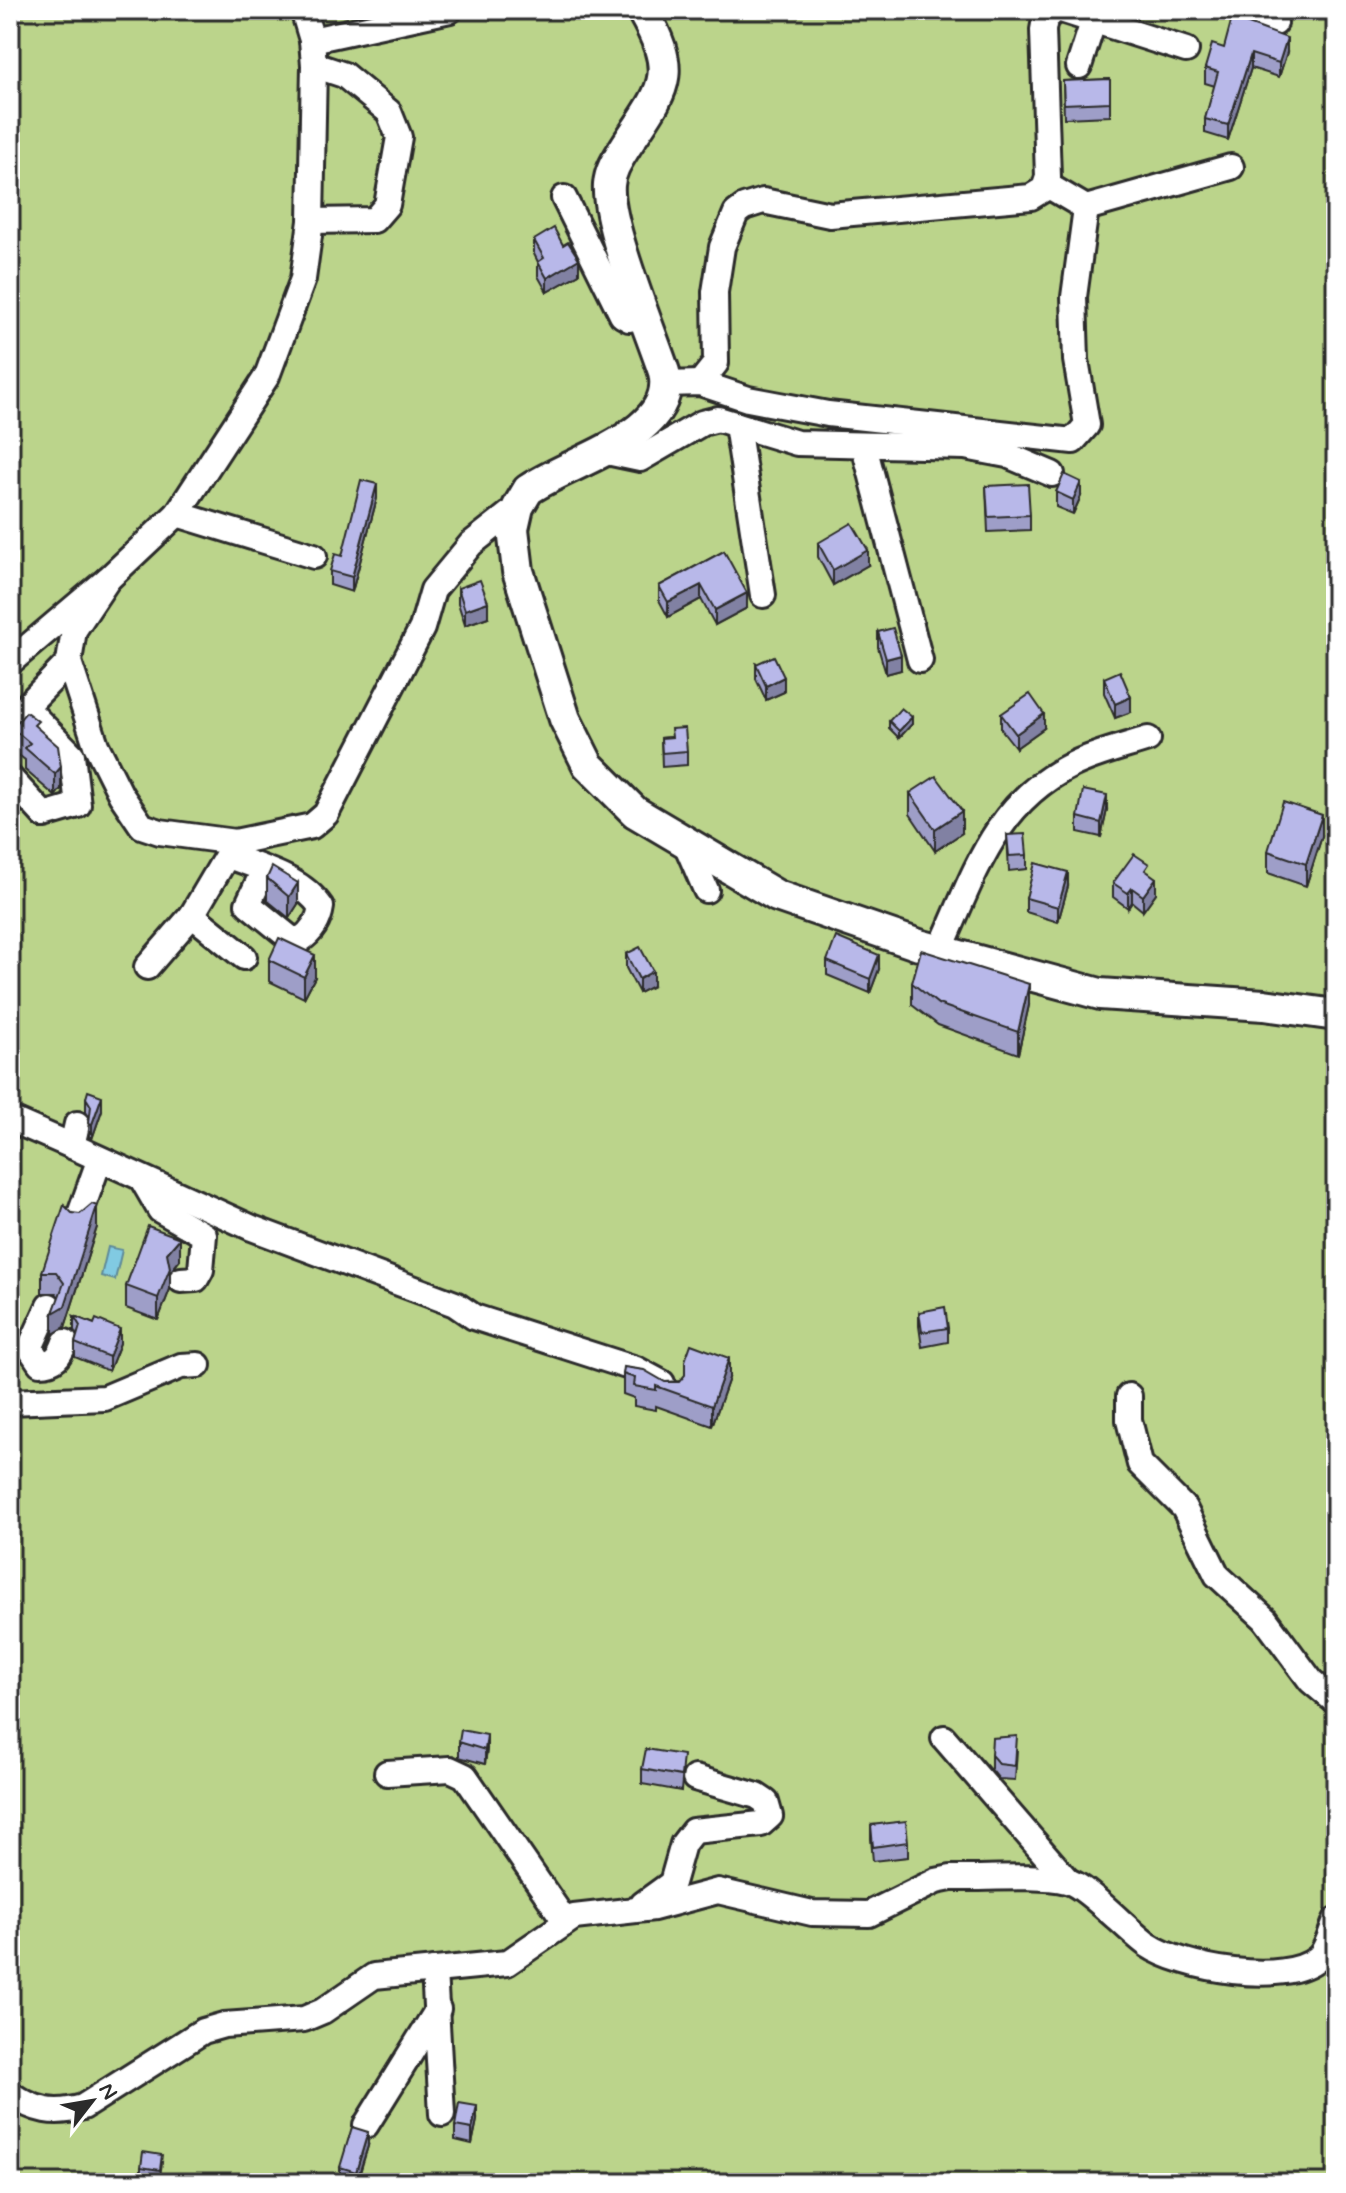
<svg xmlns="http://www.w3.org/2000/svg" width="1346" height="2193" font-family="Mynerve,sans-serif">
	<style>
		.green { fill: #bbd48b; stroke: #73805b; stroke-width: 2 }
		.water { fill: #81cae2; stroke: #5f8a99; stroke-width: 2 }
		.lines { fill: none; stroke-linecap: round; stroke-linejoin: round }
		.minor-casing { stroke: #2b2b2b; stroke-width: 30 }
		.major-casing { stroke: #2b2b2b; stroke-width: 36 }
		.minor { stroke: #fff; stroke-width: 24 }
		.major { stroke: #fff; stroke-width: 30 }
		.wall { fill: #9e9ec8; stroke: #2b2b2b; stroke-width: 2 }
		.shaded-wall { fill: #8181a3; stroke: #2b2b2b; stroke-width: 2 }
		.building { fill: #b8b8e9; stroke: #2b2b2b; stroke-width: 2 }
	</style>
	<rect width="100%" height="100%" fill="#fff"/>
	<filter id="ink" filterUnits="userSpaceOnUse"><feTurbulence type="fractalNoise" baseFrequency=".0125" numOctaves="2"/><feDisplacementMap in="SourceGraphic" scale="16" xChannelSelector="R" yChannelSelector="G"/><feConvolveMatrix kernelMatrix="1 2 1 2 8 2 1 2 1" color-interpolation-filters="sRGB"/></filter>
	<g filter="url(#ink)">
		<rect class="green" x="10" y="10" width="1326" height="2173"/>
		<path class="water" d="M108,1247L122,1250L115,1280L101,1276Z"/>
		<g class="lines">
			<defs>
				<g id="minor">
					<path d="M1061,10L1186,50"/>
					<path d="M1243,10L1275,23"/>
					<path d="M312,40L450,10"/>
					<path d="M1079,66L1094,19"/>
					<path d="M1047,185L1086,208L1231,167"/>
					<path d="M564,198L622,315L629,319L645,316"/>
					<path d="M311,221L374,220L387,205L399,137L389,112L344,75L314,65"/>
					<path d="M700,383L716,363L715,292L722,247L736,213L744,207L763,201L830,215L1031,197L1044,189L1048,177L1043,30L1045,19L1055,10"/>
					<path d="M667,384L700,383L748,399L828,414L1073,441L1087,425L1076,360L1074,297L1086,208"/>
					<path d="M737,425L763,595"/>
					<path d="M864,446L920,660"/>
					<path d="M602,451L640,459L702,423L718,419L797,443L965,447L1007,455L1052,474"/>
					<path d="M177,514L314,556"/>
					<path d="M108,579L74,630L69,662L96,745L121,795L142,826L160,832L235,842L312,826L326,814L422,628L433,590L471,544L518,507"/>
					<path d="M10,662L108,579L177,514L267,376L303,279L311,221L314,65L312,40L303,10"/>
					<path d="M10,723L69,662"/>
					<path d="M10,778L44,815L78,805L72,755L27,709"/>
					<path d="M686,844L706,890"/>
					<path d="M229,856C260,868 302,878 321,907C319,921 312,932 300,940L290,938L248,904L264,870"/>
					<path d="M192,915L244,957"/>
					<path d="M940,950C974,876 994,803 1072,765C1096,753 1123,747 1148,739"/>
					<path d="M147,967L192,915L235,842"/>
					<path d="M10,1119L72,1146L77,1124"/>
					<path d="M72,1146L252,1228L455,1304L474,1317L636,1369L662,1383"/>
					<path d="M142,1179L160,1210L204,1235L201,1270L196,1279L181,1280"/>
					<path d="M78,1220L99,1161"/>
					<path d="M49,1306L30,1348L40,1363C55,1363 60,1356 65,1342"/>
					<path d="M1129,1396V1420L1140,1464L1184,1508L1217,1575L1265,1619L1311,1681L1336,1702"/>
					<path d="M10,1402L105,1398L181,1366L198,1365"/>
					<path d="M944,1738L1068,1881"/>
					<path d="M387,1773L450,1769L465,1776L565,1921"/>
					<path d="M643,1904L672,1883L683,1844L693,1831L761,1824L770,1816L766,1802L757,1796L695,1778"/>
					<path d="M434,1970L442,2114"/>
					<path d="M10,2094C35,2111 54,2115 83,2107L203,2031L224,2025L304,2019L323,2011L374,1976L507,1963L574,1917L654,1908L718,1891L812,1913L869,1914L936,1881L951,1878C984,1879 1036,1874 1067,1881C1086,1885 1129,1932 1148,1945C1182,1968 1285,1987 1318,1958C1327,1950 1331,1932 1336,1920"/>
					<path d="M366,2125L438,2009"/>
				</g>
				<path id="major" d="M642,10C680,76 664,88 626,146C618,159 610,170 609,185C606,224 650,330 664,372C679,435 568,461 528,490L518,507L513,529L518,571L565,719L588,765L635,812L777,896L919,945L1100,994L1264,1005L1336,1015"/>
			</defs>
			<use href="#minor" class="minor-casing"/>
			<use href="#major" class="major-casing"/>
			<use href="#minor" class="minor"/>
			<use href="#major" class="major"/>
		</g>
		<g class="wall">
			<path d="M1224,48L1287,52L1279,77L1251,68L1228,140L1205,133V119L1215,86L1205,83V68Z"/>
			<path d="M1110,79V116L1064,118L1063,81Z"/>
			<path d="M534,240L563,245L579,274L547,292L538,276V262L534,254Z"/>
			<path d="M986,486L1030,515V530L988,532Z"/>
			<path d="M1056,492L1081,496L1073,514L1056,507Z"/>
			<path d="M377,498L352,592L330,585V571L342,556Z"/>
			<path d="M818,543L868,565L833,585L818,557Z"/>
			<path d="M724,551L747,608L715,625L701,599L668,617L659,600V586Z"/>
			<path d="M458,588L488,617L465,625L458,603Z"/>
			<path d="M878,632L901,670L886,674L878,647Z"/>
			<path d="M756,664L784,692L766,700L756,679Z"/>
			<path d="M1104,678L1131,712L1115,718L1104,693Z"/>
			<path d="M1001,714L1044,728L1016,748L1001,729Z"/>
			<path d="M889,721L912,724L899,738L889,728Z"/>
			<path d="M12,728H38L61,789L55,796L25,770V760L12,750Z"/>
			<path d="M671,737L687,751V765L662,767L661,738Z"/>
			<path d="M910,793L962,833L935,851L910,814Z"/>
			<path d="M1107,810L1101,837L1078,832V817Z"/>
			<path d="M1007,835L1027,855V869L1009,871Z"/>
			<path d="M1322,836L1306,886L1268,873V851Z"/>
			<path d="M1149,873L1156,893L1143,911L1132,902L1128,908L1113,897V883Z"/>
			<path d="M267,878L298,904L289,918L267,900Z"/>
			<path d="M1068,886L1058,922L1026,912V898Z"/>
			<path d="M626,954L653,986L639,993L626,968Z"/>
			<path d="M269,960L315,977L304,998L269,981Z"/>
			<path d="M827,961L879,969L870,993L827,975Z"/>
			<path d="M912,983L1029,1005L1018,1054L938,1025L912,1005Z"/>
			<path d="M86,1098L102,1110L92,1139L89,1137L90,1118L86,1112Z"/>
			<path d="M72,1213L97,1227L65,1327L53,1334L59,1297L56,1293H42V1272Z"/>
			<path d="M180,1260L170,1272V1289L158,1320L126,1308V1286Z"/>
			<path d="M919,1312L948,1328V1342L922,1347L919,1326Z"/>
			<path d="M74,1316L94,1324L120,1343L109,1371L75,1357V1343L77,1336L74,1330Z"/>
			<path d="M623,1374L665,1382L729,1378L712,1426L656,1406V1410L634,1406V1398L623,1394Z"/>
			<path d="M459,1742L487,1749L485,1764L459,1757Z"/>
			<path d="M1017,1750L1015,1780L999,1779L991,1769V1755Z"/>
			<path d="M642,1769L683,1770L681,1791L642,1784Z"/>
			<path d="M871,1825L908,1842V1857L873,1861L871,1839Z"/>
			<path d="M477,2120L472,2144L455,2140V2126Z"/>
			<path d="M368,2146L357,2183H346L340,2181V2167Z"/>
			<path d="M162,2162L160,2177L141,2175V2167Z"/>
		</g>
		<g class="shaded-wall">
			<path d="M1287,38V52L1279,77V63Z"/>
			<path d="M1251,54V68L1228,140V125Z"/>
			<path d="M579,259V274L547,292V278Z"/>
			<path d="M1081,482V496L1073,514V500Z"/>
			<path d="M377,484V498L352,592V577Z"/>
			<path d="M868,550V565L833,585V570Z"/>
			<path d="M701,585V599L668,617V602Z"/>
			<path d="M747,593V608L715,625V610Z"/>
			<path d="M488,602V617L465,625V610Z"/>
			<path d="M901,655V670L886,674V659Z"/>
			<path d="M784,677V692L766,700V686Z"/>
			<path d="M1131,697V712L1115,718V704Z"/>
			<path d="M1044,714V728L1016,748V734Z"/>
			<path d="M912,717V724L899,738V731Z"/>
			<path d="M61,767V789L55,796V774Z"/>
			<path d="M1107,795V810L1101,837V823Z"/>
			<path d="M962,811V833L935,851V829Z"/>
			<path d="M1322,815V836L1306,886V864Z"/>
			<path d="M1068,872V886L1058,922V907Z"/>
			<path d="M1156,878V893L1143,911V896Z"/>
			<path d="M298,883V904L289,918V897Z"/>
			<path d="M1132,888V902L1128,908V893Z"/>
			<path d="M315,955V977L304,998V977Z"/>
			<path d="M879,955V969L870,993V979Z"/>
			<path d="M653,971V986L639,993V979Z"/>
			<path d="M1029,984V1005L1018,1054V1032Z"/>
			<path d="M102,1096V1110L92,1139V1124Z"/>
			<path d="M97,1206V1227L65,1327L53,1334V1313Z"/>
			<path d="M180,1238V1260L170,1272V1289L158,1320V1298L167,1253Z"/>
			<path d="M120,1329V1343L109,1371V1357Z"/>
			<path d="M729,1358V1378L712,1426V1406Z"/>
			<path d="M487,1735V1749L485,1764V1750Z"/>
			<path d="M477,2106V2120L472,2144V2129Z"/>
			<path d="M368,2132V2146L356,2183V2172Z"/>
		</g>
		<g class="building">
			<path d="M1232,18L1287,38L1279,63L1251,54L1228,125L1205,119L1218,72L1205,68L1212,44L1224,48Z"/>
			<path d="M1110,79V102L1064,104L1063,81Z"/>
			<path d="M554,228L563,245L568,242L579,259L547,278L538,262L544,258L534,240Z"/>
			<path d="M1064,474L1081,482L1073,500L1056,492Z"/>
			<path d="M361,480L377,484L352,577L330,571L335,554L342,556Z"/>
			<path d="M1028,484L1030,515L988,517L986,486Z"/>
			<path d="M852,523L868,550L833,570L818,543Z"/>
			<path d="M724,551L747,593L715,610L701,585L668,602L659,586Z"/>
			<path d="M480,580L488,602L465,610L458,588Z"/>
			<path d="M893,628L901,655L886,659L878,632Z"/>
			<path d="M774,656L784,677L766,686L756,664Z"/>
			<path d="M1120,671L1131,697L1115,704L1104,678Z"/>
			<path d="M1030,694L1044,714L1016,734L1001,714Z"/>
			<path d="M901,708L912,717L899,731L889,721Z"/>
			<path d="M26,712L38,721L34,725L58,746L61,767L55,774L25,748L30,743L12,728Z"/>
			<path d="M685,728L687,751L662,753L661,738L672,737L671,729Z"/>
			<path d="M936,776L962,811L935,829L910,793Z"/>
			<path d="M1083,790L1107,795L1101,823L1078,817Z"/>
			<path d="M1283,802L1322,815L1306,864L1268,851Z"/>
			<path d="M1025,834L1027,855L1009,856L1007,835Z"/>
			<path d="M1134,854L1149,864L1145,870L1156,878L1143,896L1132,888L1128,893L1113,883Z"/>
			<path d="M1035,863L1068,872L1058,907L1026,898Z"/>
			<path d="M272,867L298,883L289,897L267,878Z"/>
			<path d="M836,937L879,955L870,979L827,961Z"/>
			<path d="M279,938L315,955L304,977L269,960Z"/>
			<path d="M640,947L653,971L639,979L626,954Z"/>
			<path d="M921,950L1029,984L1018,1032L938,1004L912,983Z"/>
			<path d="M88,1091L102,1096L92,1124L89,1123L91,1106L86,1098Z"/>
			<path d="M92,1204L97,1206L65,1306L53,1313L64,1283L56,1272H42L64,1205L72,1213L80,1214Z"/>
			<path d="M148,1226L180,1238L167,1253L170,1268L158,1298L126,1286Z"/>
			<path d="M945,1307L948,1328L922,1332L919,1312Z"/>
			<path d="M74,1316L94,1324L96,1319L120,1329L109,1357L75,1343L80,1326Z"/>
			<path d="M691,1344L729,1358L712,1406L656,1386V1390L634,1386L635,1378L623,1374L624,1367L644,1370L665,1382H679L685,1375V1361Z"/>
			<path d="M461,1730L487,1735L485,1750L459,1742Z"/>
			<path d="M1017,1736L1015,1766L999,1764L991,1755L992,1738Z"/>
			<path d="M646,1749L683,1755L681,1776L642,1769Z"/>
			<path d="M906,1821L908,1842L873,1847L871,1825Z"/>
			<path d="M459,2103L477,2106L472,2129L455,2126Z"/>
			<path d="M352,2127L368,2132L356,2172L340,2167Z"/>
			<path d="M143,2152L162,2155L160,2170L141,2167Z"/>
		</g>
	</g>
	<rect width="1346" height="2193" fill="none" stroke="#fff" stroke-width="40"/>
	<rect x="20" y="20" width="1306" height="2153" fill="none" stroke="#2b2b2b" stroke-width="3" filter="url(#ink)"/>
	<g transform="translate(92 2101) rotate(59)" stroke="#ffffff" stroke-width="6" paint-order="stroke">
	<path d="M0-6L14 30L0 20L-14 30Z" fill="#2b2b2b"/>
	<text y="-12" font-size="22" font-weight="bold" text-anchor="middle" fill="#2b2b2b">N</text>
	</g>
</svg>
